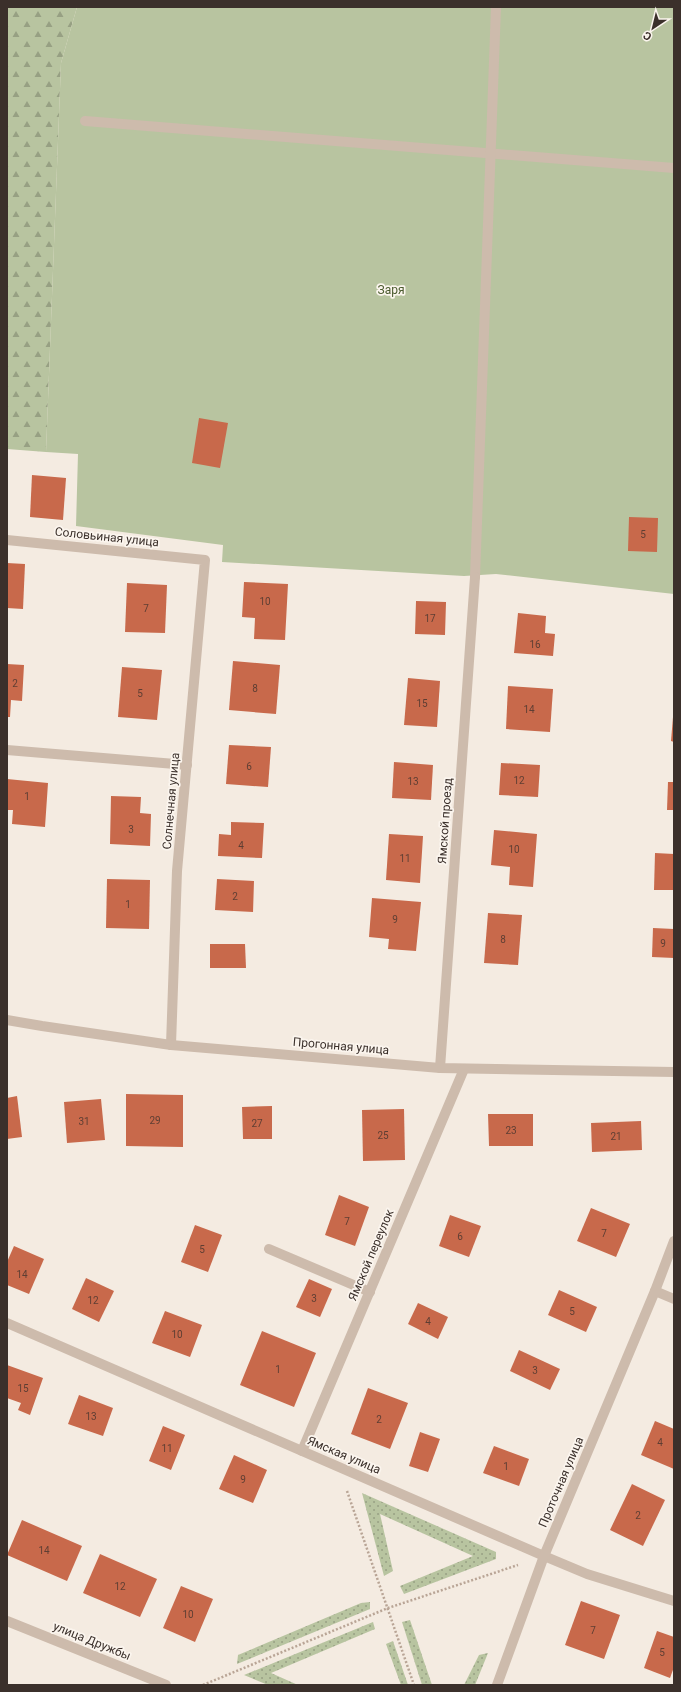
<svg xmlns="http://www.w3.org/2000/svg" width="681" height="1692" font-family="Roboto,sans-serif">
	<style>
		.grass { fill: url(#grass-dots) }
		.forest { fill: url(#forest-firs) }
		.garden { fill: #b8c4a0 }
		.building { fill: #c8694b }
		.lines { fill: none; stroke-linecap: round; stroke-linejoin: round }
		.path { stroke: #b9a596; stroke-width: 2.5; stroke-dasharray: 2 2; stroke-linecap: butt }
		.lane { stroke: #cdbbac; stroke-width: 10 }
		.street { stroke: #cdbbac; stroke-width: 10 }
		.labels { text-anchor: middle; stroke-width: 3.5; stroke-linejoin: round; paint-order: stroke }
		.number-label { font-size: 10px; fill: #5e3e33 }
		.park-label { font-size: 12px; fill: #4a5a2e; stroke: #fbf5ee }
		.street-label { font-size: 12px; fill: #3b302b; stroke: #fbf5ee }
	</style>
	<defs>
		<pattern id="grass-dots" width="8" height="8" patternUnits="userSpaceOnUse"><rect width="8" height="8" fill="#b8c4a0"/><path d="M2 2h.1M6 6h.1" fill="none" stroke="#97a083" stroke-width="1.8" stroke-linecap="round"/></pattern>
		<pattern id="forest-firs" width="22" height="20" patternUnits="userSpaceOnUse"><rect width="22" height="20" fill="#b8c4a0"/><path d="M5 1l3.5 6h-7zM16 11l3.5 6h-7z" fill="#97a083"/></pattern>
	</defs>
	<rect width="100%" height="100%" fill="#f4ebe1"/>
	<g class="grass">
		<path d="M362,1493L496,1552V1559L404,1594L400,1586L473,1556L380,1514L393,1571L384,1576Z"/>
		<path d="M370,1602V1609L237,1664L238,1655L361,1603Z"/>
		<path d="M410,1620L432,1685H422L402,1622Z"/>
		<path d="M373,1622L375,1629L271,1673L298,1685H268L244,1675Z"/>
		<path d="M393,1641L408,1685H401L386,1644Z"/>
		<path d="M488,1653L475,1685H464L479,1655Z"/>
	</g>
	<path class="forest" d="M7,7H77L61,63L46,452L7,449Z"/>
	<path class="garden" d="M77,7H674V594L496,574L464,576L222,562L223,545L76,526L78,454L46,452L61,63Z"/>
	<g class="building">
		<path d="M199,418L228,423L220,468L192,463Z"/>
		<path d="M32,475L66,478L63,520L30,517Z"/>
		<path d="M629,517L658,518L657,552L628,551Z"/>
		<path d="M7,563L25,564L23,609L7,608Z"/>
		<path d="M244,582L288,584L285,640L254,639L255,618L242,617Z"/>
		<path d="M127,583L167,585L165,633L125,632Z"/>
		<path d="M416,601L446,602L445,635L415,634Z"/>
		<path d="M518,613L546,616L545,633L555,634L553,656L514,653Z"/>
		<path d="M233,661L280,665L276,714L229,710Z"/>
		<path d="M7,664L24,665L22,701L11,700L10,717H7Z"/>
		<path d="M122,667L162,670L157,720L118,717Z"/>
		<path d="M408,678L440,681L437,727L404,725Z"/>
		<path d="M508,686L553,689L550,732L506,729Z"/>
		<path d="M673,717H674V742L671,741Z"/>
		<path d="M229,745L271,747L268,787L226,784Z"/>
		<path d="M394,762L433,765L431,800L392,798Z"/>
		<path d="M501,763L540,765L538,797L499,795Z"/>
		<path d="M7,779L48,783L45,827L12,824L13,810H7Z"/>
		<path d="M668,782H674V810H667Z"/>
		<path d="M111,796L141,797L140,813L151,814L150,846L110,844Z"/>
		<path d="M231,822L264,823L262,858L218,856L219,834L231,835Z"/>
		<path d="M494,830L537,834L533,887L509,885L510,867L491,865Z"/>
		<path d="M389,834L423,836L420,883L386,880Z"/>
		<path d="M655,853L674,854V890H654Z"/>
		<path d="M107,879L150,880L149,929L106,928Z"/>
		<path d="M217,879L254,881L253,912L215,910Z"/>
		<path d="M372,898L421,902L416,951L388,949L389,939L369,937Z"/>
		<path d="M488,913L522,915L518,965L484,963Z"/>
		<path d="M653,928L674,929V958L652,957Z"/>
		<path d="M210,944H245L246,968H210Z"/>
		<path d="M126,1094L183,1095V1147L126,1146Z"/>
		<path d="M17,1096L22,1137L7,1139V1098Z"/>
		<path d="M101,1099L105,1140L67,1143L64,1102Z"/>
		<path d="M272,1106V1139H243L242,1107Z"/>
		<path d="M404,1109L405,1160L363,1161L362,1110Z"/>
		<path d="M488,1114H533V1146H489Z"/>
		<path d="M641,1121L642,1150L592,1152L591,1123Z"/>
		<path d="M339,1195L369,1207L355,1246L325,1235Z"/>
		<path d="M591,1208L630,1224L616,1257L577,1241Z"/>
		<path d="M450,1215L481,1226L469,1257L439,1246Z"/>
		<path d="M195,1225L222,1235L208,1272L181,1262Z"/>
		<path d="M14,1246L44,1259L29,1294L7,1285V1262Z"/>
		<path d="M86,1278L114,1291L99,1322L72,1309Z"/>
		<path d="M309,1279L332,1289L320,1317L296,1307Z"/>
		<path d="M559,1290L597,1307L586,1332L548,1315Z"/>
		<path d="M418,1303L448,1317L438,1339L408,1324Z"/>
		<path d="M165,1311L202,1325L190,1357L152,1343Z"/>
		<path d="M262,1331L316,1353L294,1407L240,1385Z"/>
		<path d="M519,1350L560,1369L550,1390L510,1371Z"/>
		<path d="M7,1365L43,1378L30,1415L18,1410L21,1403L7,1398Z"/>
		<path d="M368,1388L408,1403L390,1449L351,1434Z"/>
		<path d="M79,1395L113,1408L103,1436L68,1424Z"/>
		<path d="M655,1421L674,1429V1469L641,1455Z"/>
		<path d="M163,1426L185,1435L171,1470L149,1461Z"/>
		<path d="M420,1432L440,1439L428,1472L409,1466Z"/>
		<path d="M494,1446L529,1459L519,1486L483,1473Z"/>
		<path d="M234,1455L267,1470L253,1503L219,1489Z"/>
		<path d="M632,1484L665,1500L643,1546L610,1530Z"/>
		<path d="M22,1520L82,1546L67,1581L7,1555Z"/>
		<path d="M100,1554L157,1579L140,1617L83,1593Z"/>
		<path d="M181,1586L213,1599L195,1642L163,1628Z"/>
		<path d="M581,1601L620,1615L604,1659L565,1645Z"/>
		<path d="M657,1631L674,1637V1667L670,1678L644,1668Z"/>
	</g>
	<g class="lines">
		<g class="path">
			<path d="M347,1491L414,1685"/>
			<path d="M203,1685L388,1608L518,1565"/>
		</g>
		<g class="lane">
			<path d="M85,121L674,168"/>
			<path d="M475,577L496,7"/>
		</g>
		<g class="street">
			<path d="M7,540L205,560L177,871L171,1045"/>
			<path d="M7,750L187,765"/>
			<path d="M7,1020L42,1026L171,1045L440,1068L674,1072"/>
			<path d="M440,1068L475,577"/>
			<path d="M269,1249L370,1292"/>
			<path d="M655,1291L674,1299"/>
			<path d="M7,1323L544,1556L587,1574L674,1601"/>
			<path d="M302,1451L464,1069"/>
			<path d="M7,1621L166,1685"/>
			<path d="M497,1685L544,1556L655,1291L674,1241"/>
		</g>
	</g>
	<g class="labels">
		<g class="number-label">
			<text x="643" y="538">5</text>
			<text x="265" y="605">10</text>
			<text x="146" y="612">7</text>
			<text x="430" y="622">17</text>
			<text x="535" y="648">16</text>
			<text x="15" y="687">2</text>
			<text x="255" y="692">8</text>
			<text x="140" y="697">5</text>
			<text x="422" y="707">15</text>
			<text x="529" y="713">14</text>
			<text x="249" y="770">6</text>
			<text x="519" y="784">12</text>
			<text x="413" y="785">13</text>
			<text x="27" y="800">1</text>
			<text x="131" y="833">3</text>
			<text x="241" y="849">4</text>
			<text x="514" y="853">10</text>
			<text x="405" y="862">11</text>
			<text x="235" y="900">2</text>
			<text x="128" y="908">1</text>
			<text x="395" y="923">9</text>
			<text x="503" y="943">8</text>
			<text x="663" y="947">9</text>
			<text x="155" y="1124">29</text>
			<text x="84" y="1125">31</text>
			<text x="257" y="1127">27</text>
			<text x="511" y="1134">23</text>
			<text x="383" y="1139">25</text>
			<text x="616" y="1140">21</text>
			<text x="347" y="1225">7</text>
			<text x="604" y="1237">7</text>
			<text x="460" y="1240">6</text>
			<text x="202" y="1253">5</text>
			<text x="22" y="1278">14</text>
			<text x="314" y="1302">3</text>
			<text x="93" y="1304">12</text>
			<text x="572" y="1315">5</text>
			<text x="428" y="1325">4</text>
			<text x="177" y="1338">10</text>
			<text x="278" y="1373">1</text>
			<text x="535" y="1374">3</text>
			<text x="23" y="1392">15</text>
			<text x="91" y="1420">13</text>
			<text x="379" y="1423">2</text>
			<text x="660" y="1446">4</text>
			<text x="167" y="1452">11</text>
			<text x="506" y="1470">1</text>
			<text x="243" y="1483">9</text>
			<text x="638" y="1519">2</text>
			<text x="44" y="1554">14</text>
			<text x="120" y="1590">12</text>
			<text x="188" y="1618">10</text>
			<text x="593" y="1634">7</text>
			<text x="662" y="1656">5</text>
		</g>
		<g class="park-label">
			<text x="391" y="294">Заря</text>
		</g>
		<g class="street-label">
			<text transform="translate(107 537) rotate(6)" y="4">Соловьиная улица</text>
			<text transform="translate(171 801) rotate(-85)" y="4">Солнечная улица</text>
			<text transform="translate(445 821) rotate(-86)" y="4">Ямской проезд</text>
			<text transform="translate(341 1046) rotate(5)" y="4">Прогонная улица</text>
			<text transform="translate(371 1255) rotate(-67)" y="4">Ямской переулок</text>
			<text transform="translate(344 1455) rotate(23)" y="4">Ямская улица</text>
			<text transform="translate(561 1482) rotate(-67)" y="4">Проточная улица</text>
			<text transform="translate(92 1641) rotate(22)" y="4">улица Дружбы</text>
		</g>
	</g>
	<rect width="681" height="1692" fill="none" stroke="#3b302b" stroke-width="16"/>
	<g transform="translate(653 28) rotate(215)" stroke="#fbf5ee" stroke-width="3" paint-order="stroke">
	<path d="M0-3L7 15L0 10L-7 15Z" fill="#3b302b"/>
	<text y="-6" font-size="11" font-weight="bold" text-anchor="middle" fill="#3b302b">С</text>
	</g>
</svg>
